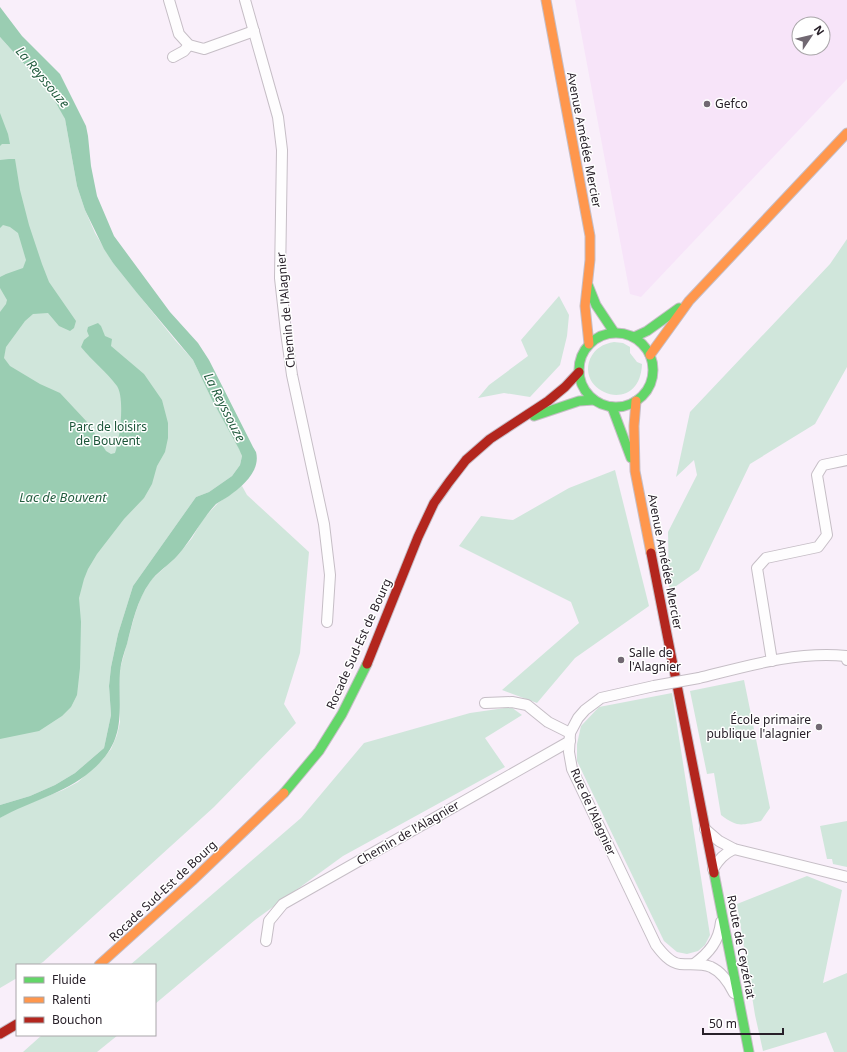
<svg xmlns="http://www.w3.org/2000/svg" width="847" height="1052" font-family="'Noto Sans',sans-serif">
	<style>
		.built { fill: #f7e4f9; fill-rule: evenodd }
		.green { fill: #d0e6db }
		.water { fill: #9acdb2 }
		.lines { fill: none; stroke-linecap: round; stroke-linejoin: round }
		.street-casing { stroke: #c6bec6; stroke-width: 12 }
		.fast-casing { stroke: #c6bec6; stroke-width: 11 }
		.slow-casing { stroke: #c6bec6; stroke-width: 11 }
		.jam-casing { stroke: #c6bec6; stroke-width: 11 }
		.street { stroke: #fefdfe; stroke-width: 10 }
		.fast { stroke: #63d668; stroke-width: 9 }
		.slow { stroke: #ff974d; stroke-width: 9 }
		.jam { stroke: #b3261e; stroke-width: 9 }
		.street-bridge-casing { stroke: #c6bec6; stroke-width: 12; stroke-linecap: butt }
		.street-bridge { stroke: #fefdfe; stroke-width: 10 }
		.poi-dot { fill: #716872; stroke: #fff; stroke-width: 1.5 }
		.labels { text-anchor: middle; stroke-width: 3; stroke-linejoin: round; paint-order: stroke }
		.poi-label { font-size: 12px; fill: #282029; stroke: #fff; text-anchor: start }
		.street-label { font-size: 12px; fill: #282029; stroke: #fff }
		.park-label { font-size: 12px; fill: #1b5538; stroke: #fff }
		.water-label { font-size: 13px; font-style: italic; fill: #235d3f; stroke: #fff }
	</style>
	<rect width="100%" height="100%" fill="#f9effa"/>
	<path class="built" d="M575,0H847V79L641,297L630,294ZM799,24H823V48H799Z"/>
	<g class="green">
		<path d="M0,37L56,100L65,119L77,186L85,210L95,233L113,263L175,340L193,360L212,400L241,452L242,456L240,465L232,476L209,492L196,497L133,586L118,634L111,667L109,686L111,715L104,748L75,773L55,785L30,796L0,805Z"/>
		<path d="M847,239V367L815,424L750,464L699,570L669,591L668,532L697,475L694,460L676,477L690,412L830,264Z"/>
		<path d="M559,296L569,315L567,336L560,365L530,397L504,393L478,398L489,385L528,356L521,340Z"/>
		<path d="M614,342L623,343L630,347V353L637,362L642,364C640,416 576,394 590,359C595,348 603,344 614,342Z"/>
		<path d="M615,470L649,606L575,658L537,703L502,690L579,623L571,602L459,546L481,516L513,520L569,488Z"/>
		<path d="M242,486L247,495L309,552L300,653L284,704L296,723L214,807L43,962L38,965H17V978L0,988V818L15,809L63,790L78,782L102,760L111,749L117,735L120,722V669L135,614L141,597L150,581L177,556L192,538L203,519L218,503Z"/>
		<path d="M744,680L770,808L761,821C741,825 738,828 721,815L714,773L707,774L690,691Z"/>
		<path d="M672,693L710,935L705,945L698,951L687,954L677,952L664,941L577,761V744L581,726L599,707Z"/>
		<path d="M511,707L522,715L485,738L505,767L343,856L255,920L155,1004V965H130L301,818L364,743L470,713Z"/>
		<path d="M847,821V867L833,864L832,859H827L820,826Z"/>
		<path d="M807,876L842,890L823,983L847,973V1052H834L826,1032L763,1051L755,1015L737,904Z"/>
		<path d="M42,1035H118L97,1052H23Z"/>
	</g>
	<g class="water">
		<path d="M0,7L22,36L60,74L86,126L88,136L91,166L97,196L114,236L170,312L198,343L209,360L250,441C252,445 254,449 256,452C261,471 242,487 229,496C225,499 220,501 216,504C201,520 192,539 178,555C170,564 156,573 150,582C137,600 132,624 127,644C124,653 121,662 120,671C118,712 128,740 91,771C64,794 30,801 0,818V805L30,796L55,785L75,773L104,748L111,715L109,686L111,667L118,634L133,586L196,497L209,492L232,476L240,465L242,456L239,449L212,400L193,360L137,293L113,263L104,249L85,210L77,186L65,119L51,94L0,37Z"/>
		<path d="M0,113L8,134L10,144H2L0,146Z"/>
		<path d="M9,159H15L20,190L29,225L42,264L49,282L76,321L74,328L70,331L59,326L48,313L33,314L25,321L6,347L4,358L10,366L40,384L60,393L88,423L106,451L111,454L115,453C120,439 125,398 117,386C107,372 92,361 81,347L84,340L89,336L87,331L88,327L98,323L101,326L105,336L112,339L111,346L144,374L162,400L168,423V438L165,452L157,466L152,484L144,498L124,519L97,554L88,569L84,579L79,598L81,622L80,668L77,695L71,707L62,716L39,731L0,739V312L6,304L7,300L0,288V277L6,274L23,268L26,260L18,233L10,227L3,225L0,228V160Z"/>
	</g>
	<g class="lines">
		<defs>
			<g id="street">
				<path d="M169,0L179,34L189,45L204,49L254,31"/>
				<path d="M245,0L278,117L282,150L280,278L286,332L292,375L324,524L330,575L327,622"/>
				<path d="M173,57L184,51L189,45"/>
				<path d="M772,661L757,568L766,558L818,547L827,535L817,475L823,465L847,460"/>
				<path d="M699,678C747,666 797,651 846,656L847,660"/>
				<path d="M654,686L601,698L585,710L578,718L570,733L569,752L572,769L656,945C662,953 670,963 680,964C691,965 701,963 711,967C722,972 729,983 734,993"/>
				<path d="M485,703L512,702L527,705L548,722L570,733"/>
				<path d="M705,829L719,841L734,849L847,877"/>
				<path d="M713,869C719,859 724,854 734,849"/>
				<path d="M266,941L269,921L283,904L570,741"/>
				<path d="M694,964C709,953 719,941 721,922"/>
			</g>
			<g id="fast">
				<path d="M588,285L596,305L614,332"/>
				<circle cx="616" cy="370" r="37"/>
				<path d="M634,337L647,331L679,308"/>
				<path d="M612,407L631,458"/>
				<path d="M534,416L579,401L594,400"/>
				<path d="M284,793L319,751L342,714L367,664"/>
				<path d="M714,873L749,1052"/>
			</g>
			<g id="slow">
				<path d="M546,0L590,236V260L585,306L589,344"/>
				<path d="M650,355L689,301L847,133"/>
				<path d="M636,401L634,426L635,471L651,553"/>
				<path d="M99,965L192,881L284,793"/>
			</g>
			<g id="jam">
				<path d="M651,553L714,873"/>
				<path d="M367,664L418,537L434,503L449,482L466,460L490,439L548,401L565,387L579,372"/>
				<path d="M0,1034L17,1024"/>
			</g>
		</defs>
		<use href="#street" class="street-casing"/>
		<use href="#fast" class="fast-casing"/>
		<use href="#slow" class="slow-casing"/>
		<use href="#jam" class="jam-casing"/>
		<use href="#street" class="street"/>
		<use href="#fast" class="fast"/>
		<use href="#slow" class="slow"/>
		<use href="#jam" class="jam"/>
		<defs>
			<path id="street-bridge" d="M654,686L699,678"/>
		</defs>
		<use href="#street-bridge" class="street-bridge-casing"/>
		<use href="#street-bridge" class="street-bridge"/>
	</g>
	<g class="poi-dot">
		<circle cx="707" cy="104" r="4"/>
		<circle cx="621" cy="660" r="4"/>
		<circle cx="819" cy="727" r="4"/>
	</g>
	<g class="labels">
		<g class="poi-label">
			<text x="715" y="108">Gefco</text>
			<text x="629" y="657">Salle de<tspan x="629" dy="14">l'Alagnier</tspan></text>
			<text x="811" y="724" text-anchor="end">École primaire<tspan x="811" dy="14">publique l'alagnier</tspan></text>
		</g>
		<g class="street-label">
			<text transform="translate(584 140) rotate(79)" y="4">Avenue Amédée Mercier</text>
			<text transform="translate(286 310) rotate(-95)" y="4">Chemin de l'Alagnier</text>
			<text transform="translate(665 562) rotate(79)" y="4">Avenue Amédée Mercier</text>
			<text transform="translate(359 644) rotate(-66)" y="4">Rocade Sud-Est de Bourg</text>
			<text transform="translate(593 812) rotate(66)" y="4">Rue de l'Alagnier</text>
			<text transform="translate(408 833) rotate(-30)" y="4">Chemin de l'Alagnier</text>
			<text transform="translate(163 891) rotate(-43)" y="4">Rocade Sud-Est de Bourg</text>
			<text transform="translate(741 947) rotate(79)" y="4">Route de Ceyzériat</text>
		</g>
		<g class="park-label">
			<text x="108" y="431">Parc de loisirs<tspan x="108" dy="14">de Bouvent</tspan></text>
		</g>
		<g class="water-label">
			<text transform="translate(43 77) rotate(50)" y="5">La Reyssouze</text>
			<text transform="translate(225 407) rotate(63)" y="5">La Reyssouze</text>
			<text x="63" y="502">Lac de Bouvent</text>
		</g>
	</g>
	<rect x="16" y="964" width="140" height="72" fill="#ffffff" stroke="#a9a6a9"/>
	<rect x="24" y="977" width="20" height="6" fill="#63d668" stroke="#a9a6a9"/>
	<text x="52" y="984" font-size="12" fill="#282029">Fluide</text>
	<rect x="24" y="997" width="20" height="6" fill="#ff974d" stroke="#a9a6a9"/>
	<text x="52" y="1004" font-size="12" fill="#282029">Ralenti</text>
	<rect x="24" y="1017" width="20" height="6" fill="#b3261e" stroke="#a9a6a9"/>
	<text x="52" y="1024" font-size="12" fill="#282029">Bouchon</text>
	<g transform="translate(811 36) rotate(55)"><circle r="19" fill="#ffffff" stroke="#a9a6a9"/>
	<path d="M0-3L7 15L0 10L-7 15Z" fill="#716872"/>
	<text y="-6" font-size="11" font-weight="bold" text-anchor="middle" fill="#282029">N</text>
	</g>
	<path d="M703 1028v6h80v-6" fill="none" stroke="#282029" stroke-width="2"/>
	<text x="709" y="1028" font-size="12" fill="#282029" stroke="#ffffff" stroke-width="3" paint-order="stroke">50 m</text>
</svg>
